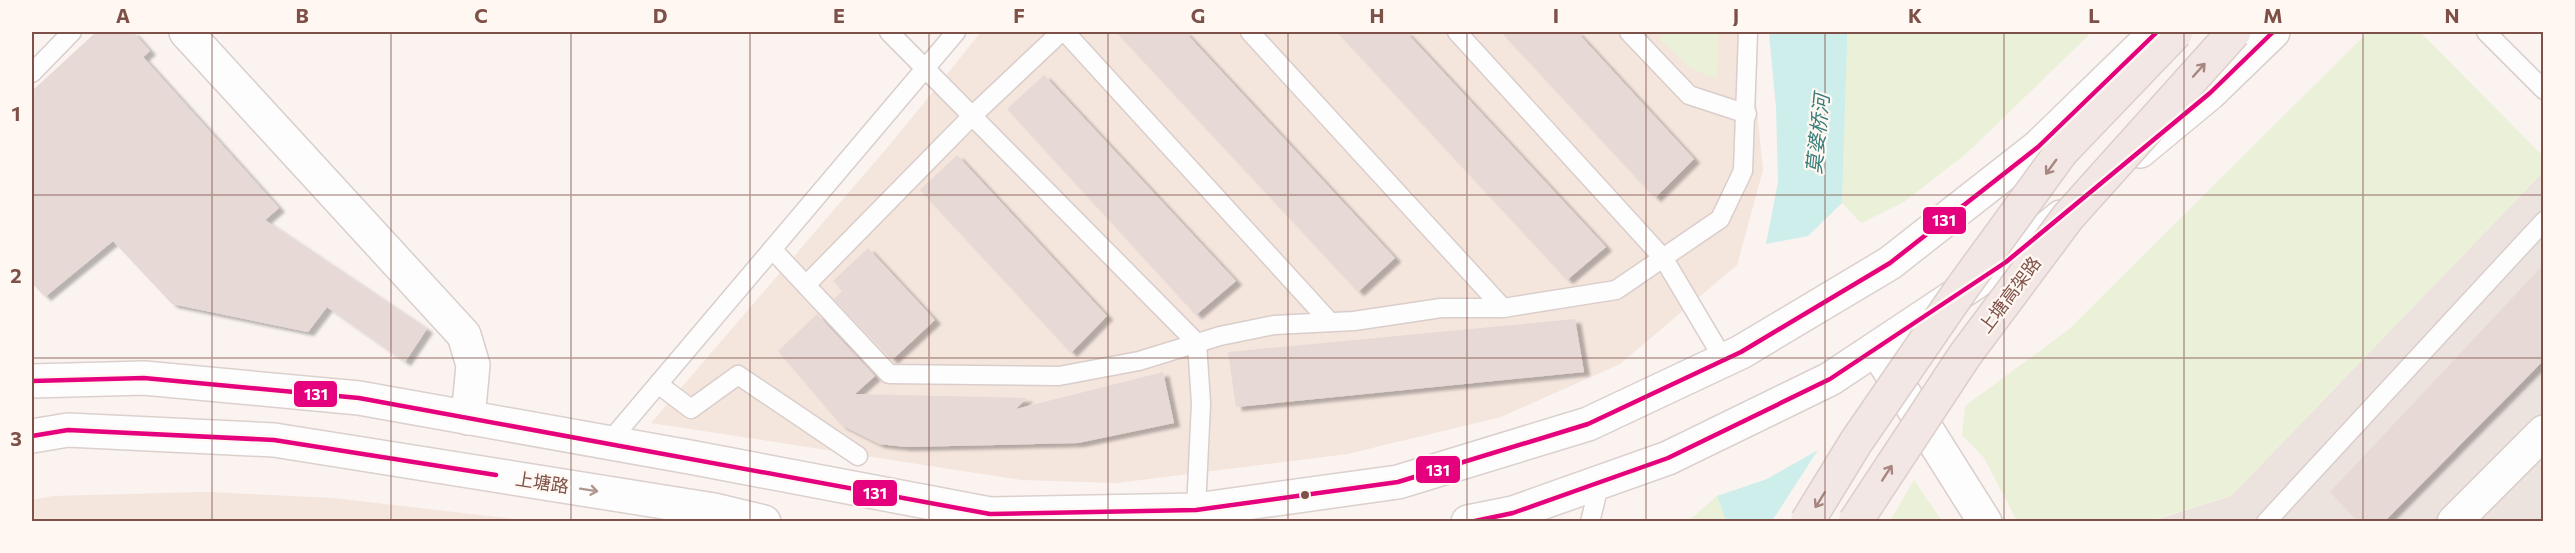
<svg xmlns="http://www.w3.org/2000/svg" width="2575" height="553" font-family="Commissioner,'Noto Sans SC',sans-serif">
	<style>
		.residential { fill: #f4e5dd }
		.industrial { fill: #ede3de }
		.green { fill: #ebf1d8 }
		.water { fill: #ceeeeb }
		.building { fill: #e7d9d5; filter: url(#shadow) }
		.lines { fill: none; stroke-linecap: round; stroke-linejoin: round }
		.lane-casing { stroke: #d9cecb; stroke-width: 21 }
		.street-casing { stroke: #d9cecb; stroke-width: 36 }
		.secondary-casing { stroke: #dbd0cc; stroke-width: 36 }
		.lane { stroke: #fefdfd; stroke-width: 18 }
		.street { stroke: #fefdfd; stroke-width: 33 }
		.secondary { stroke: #fefdfd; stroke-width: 33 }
		.highway-bridge-casing { stroke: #dcceca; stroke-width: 36; stroke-linecap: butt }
		.highway-bridge { stroke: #f3e7e6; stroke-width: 33 }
		.bus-1-casing { stroke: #fff8f2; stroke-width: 9 }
		.bus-1 { stroke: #e5007d; stroke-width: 4.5 }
		.oneway { stroke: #a7867f }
		.oneway2 { stroke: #b19690 }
		.grid { fill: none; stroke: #7e5148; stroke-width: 1.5; stroke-opacity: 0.55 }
		.bus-dot { fill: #7e5148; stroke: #fff8f2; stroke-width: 2 }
		.labels { text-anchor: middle; stroke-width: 4.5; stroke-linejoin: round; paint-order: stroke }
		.street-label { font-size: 18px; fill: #7e5148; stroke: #fff8f2 }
		.water-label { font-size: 20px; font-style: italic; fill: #377d7a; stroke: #fff8f2 }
		.line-badge { stroke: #fff8f2; stroke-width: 2 }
		.badge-label { font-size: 16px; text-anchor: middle; font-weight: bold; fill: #fff }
		.neatline { fill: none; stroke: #7e5148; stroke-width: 2 }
		.grid-label { font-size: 20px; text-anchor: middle; font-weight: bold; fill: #7e5148 }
	</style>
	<defs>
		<filter id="shadow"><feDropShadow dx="6" dy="4" stdDeviation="1.5" flood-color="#0004"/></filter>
	</defs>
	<rect width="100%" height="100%" fill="#faf3ef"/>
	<g class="residential">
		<path d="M981,32H1749L1763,170L1737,265L1620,364L1501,417L1347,454L1117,483L1022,480L651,423L893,141Z"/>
		<path d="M206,492L333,498L531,521H32V500L53,496Z"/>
	</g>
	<path class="industrial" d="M2543,172V521L2148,522L2231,496Z"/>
	<g class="green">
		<path d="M1662,32H1719L1717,79L1690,68L1660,39Z"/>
		<path d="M1847,32H2092L1968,152L1904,202L1861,223L1842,203Z"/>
		<path d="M2368,32H2420L2543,156V172L2231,496L2148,521H2017L1984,458L1962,435L1965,406L2068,330Z"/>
		<path d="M1914,480L1942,521H1890Z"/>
		<path d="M1717,496L1726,521H1688Z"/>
	</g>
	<g class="water">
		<path d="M1769,32H1847V46L1842,203L1808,236L1766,244L1778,182L1776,108Z"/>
		<path d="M1818,450L1772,521H1726L1717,496L1767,479Z"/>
	</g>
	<g class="building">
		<path d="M96,32H133L150,51L143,57L279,208L265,220L427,329L405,362L327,307L308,332L172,304L113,241L45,297L32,283V91Z"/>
		<path d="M1116,32H1185L1395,258L1358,292Z"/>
		<path d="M1337,32H1406L1606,247L1567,280Z"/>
		<path d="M1501,32H1577L1694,159L1655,198Z"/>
		<path d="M1044,75L1236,281L1196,315L1007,109Z"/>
		<path d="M957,155L1107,316L1071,353L920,190Z"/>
		<path d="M868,248L935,320L892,360L834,299L842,291L833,281Z"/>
		<path d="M2544,264V360L2384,522H2359L2330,492Z"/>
		<path d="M817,314L875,376L855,394L1027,398L1016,409L1163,372L1174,423L1078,443L906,447L879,444L841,425L778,351Z"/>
		<path d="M1575,319L1584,372L1236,407L1228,352Z"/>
	</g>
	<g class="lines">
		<defs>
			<g id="lane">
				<path d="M889,32L1197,343L1201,403L1196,510"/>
				<path d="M1065,32L1330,322"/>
				<path d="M1250,32L1503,308"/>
				<path d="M1457,32L1664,259L1724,360"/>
				<path d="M1629,32L1689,95L1747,114"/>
				<path d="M2486,32L2544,90"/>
				<path d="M32,73L72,32"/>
				<path d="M772,249L889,374L1059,376L1139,361L1220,336L1274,325L1354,321L1441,308H1503L1616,290L1720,219L1743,171L1748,32"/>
				<path d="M806,285L973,115L1061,32"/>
				<path d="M658,384L691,409L738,375L858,456"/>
				<path d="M609,442L956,32"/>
				<path d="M1590,522L1600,482"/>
				<path d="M2266,522L2544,221"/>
			</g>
			<g id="street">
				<path d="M186,32L464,335L473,365L468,418"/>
				<path d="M1876,349L1985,522"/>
				<path d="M2454,522L2544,432"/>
			</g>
			<g id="secondary">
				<path d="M2140,151L2210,93L2273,32"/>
				<path d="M32,381L144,378L359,398L695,458L990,514L1196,510L1398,482L1588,424L1741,352L1890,263L2038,147L2147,41"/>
				<path d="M32,436L68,430L274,440L714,510L764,522"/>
				<path d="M1468,522L1513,513L1668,458L1830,379L2006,262L2061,217"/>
			</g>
		</defs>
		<use href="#lane" class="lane-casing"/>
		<use href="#street" class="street-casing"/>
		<use href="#secondary" class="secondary-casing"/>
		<use href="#lane" class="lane"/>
		<use href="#street" class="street"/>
		<use href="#secondary" class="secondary"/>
		<defs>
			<g id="highway-bridge">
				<path d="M1807,522L1856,442L1962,288L2062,151L2176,32"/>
				<path d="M1855,522L1965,355L2068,217L2234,32"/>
			</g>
		</defs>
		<use href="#highway-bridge" class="highway-bridge-casing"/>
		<use href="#highway-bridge" class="highway-bridge"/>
		<defs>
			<g id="bus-1">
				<path d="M32,381L144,378L359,398L990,514L1196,510L1398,482L1588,424L1741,352L1890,263L2038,147L2157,32"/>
				<path d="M32,436L68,430L274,440L496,475"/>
				<path d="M1470,522L1513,513L1668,458L1830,379L2006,262L2210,93L2273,32"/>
			</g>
		</defs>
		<use href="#bus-1" class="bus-1-casing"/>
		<use href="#bus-1" class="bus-1"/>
	</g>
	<defs><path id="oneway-shaft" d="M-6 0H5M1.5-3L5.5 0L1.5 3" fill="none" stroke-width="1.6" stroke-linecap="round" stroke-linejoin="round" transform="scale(1.5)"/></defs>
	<g class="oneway">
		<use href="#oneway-shaft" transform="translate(2199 70) rotate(-48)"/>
		<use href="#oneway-shaft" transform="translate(2051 167) rotate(126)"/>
		<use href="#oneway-shaft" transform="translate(1887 473) rotate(-57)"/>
		<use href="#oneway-shaft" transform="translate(1820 500) rotate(122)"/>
	</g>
	<use class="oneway2" href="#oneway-shaft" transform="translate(589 490) rotate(9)"/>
	<path class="grid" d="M212,32V522M391,32V522M571,32V522M750,32V522M929,32V522M1108,32V522M1288,32V522M1467,32V522M1646,32V522M1825,32V522M2004,32V522M2184,32V522M2363,32V522M32,195H2544M32,358H2544"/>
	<circle class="bus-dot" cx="1305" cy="495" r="5"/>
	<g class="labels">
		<g class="street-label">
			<text transform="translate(2010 295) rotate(-53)" y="6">上塘高架路</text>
			<text transform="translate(542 483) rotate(9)" y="6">上塘路</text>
		</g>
		<g class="water-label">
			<text transform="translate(1818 134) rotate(-84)" y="7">莫婆桥河</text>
		</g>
	</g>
	<g class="line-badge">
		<rect x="1922" y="206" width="45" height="29" rx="6" fill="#e5007d"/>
		<rect x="293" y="380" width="45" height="28" rx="6" fill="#e5007d"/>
		<rect x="1415" y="455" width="46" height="29" rx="6" fill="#e5007d"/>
		<rect x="852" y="479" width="46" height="28" rx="6" fill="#e5007d"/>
	</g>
	<g class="badge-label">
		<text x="1944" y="226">131</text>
		<text x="316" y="400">131</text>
		<text x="1438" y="476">131</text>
		<text x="875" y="499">131</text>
	</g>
	<rect width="2575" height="553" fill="none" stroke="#fff8f2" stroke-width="66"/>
	<rect x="33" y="33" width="2509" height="487" class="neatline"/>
	<g class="grid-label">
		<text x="123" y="23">A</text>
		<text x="302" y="23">B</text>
		<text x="481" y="23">C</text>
		<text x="660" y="23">D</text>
		<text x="839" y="23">E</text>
		<text x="1019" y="23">F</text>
		<text x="1198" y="23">G</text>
		<text x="1377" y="23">H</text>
		<text x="1556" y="23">I</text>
		<text x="1736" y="23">J</text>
		<text x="1915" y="23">K</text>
		<text x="2094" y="23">L</text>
		<text x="2273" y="23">M</text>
		<text x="2452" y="23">N</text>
		<text x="16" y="121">1</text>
		<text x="16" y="283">2</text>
		<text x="16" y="446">3</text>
	</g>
</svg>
